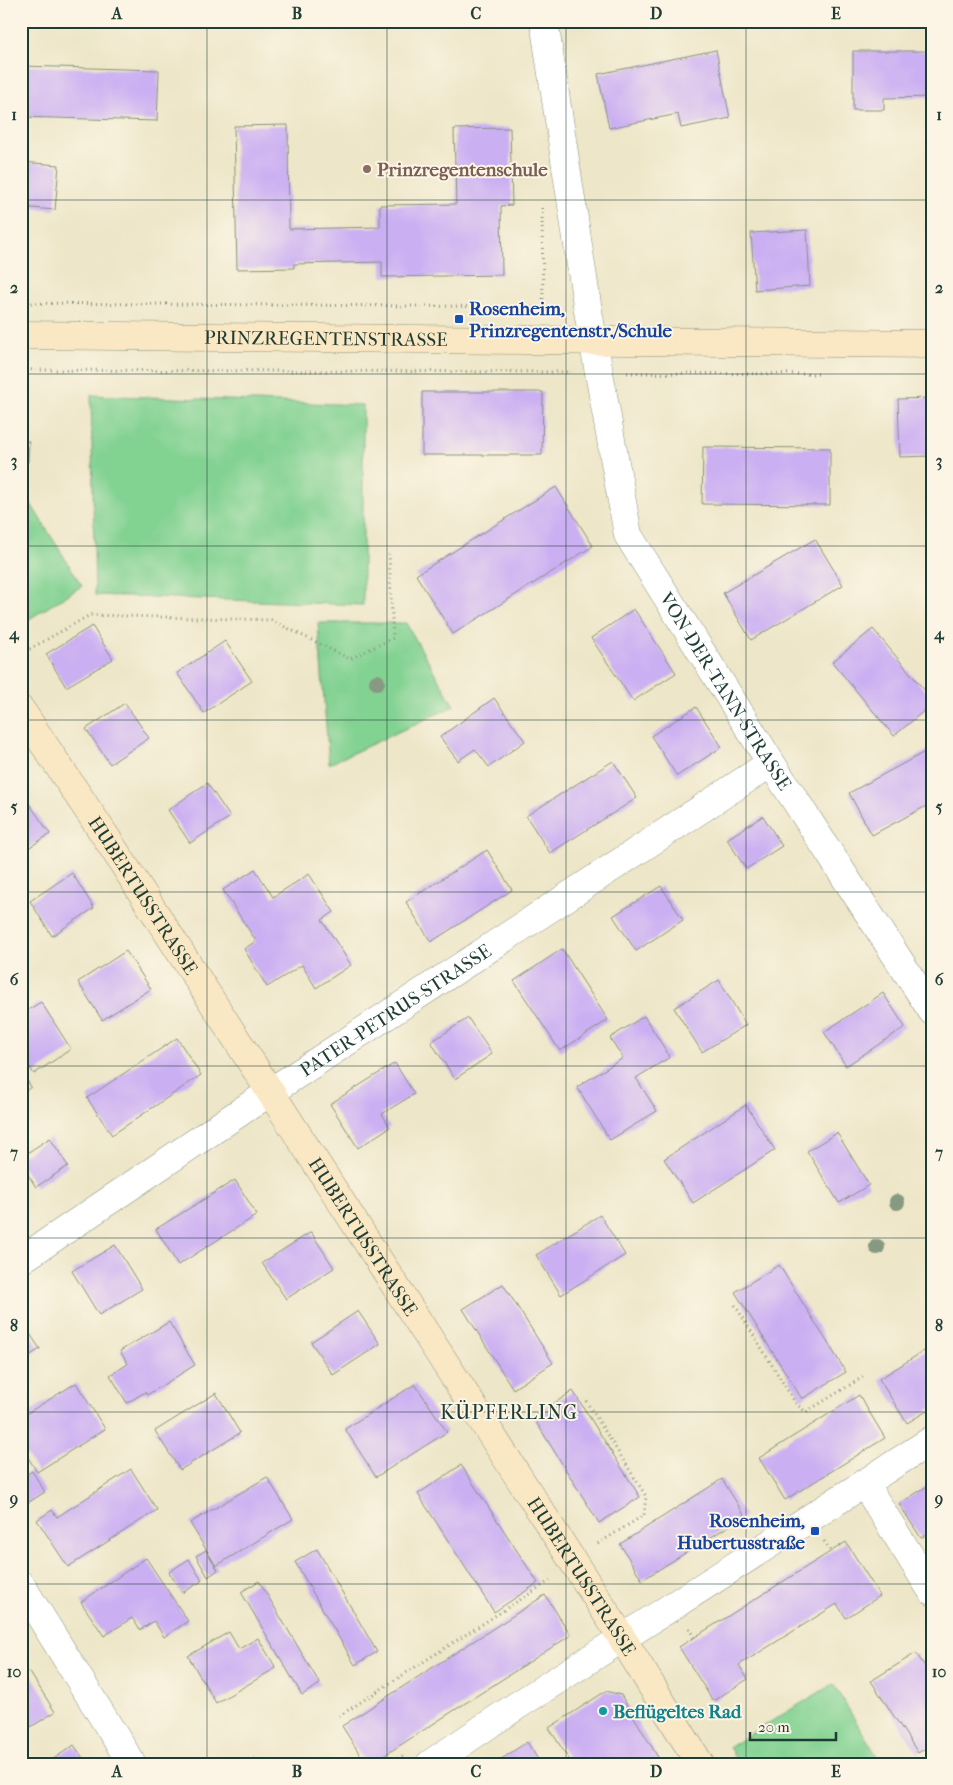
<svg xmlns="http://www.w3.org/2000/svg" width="953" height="1785" font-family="'IM FELL French Canon',serif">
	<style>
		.green { fill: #82d292; stroke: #508863 }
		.building { fill: #cbaff3 }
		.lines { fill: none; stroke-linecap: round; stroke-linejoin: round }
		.street-casing { stroke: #86927e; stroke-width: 29 }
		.secondary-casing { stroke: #86927e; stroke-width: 29 }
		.path { stroke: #86927e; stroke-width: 3; stroke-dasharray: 1 4; stroke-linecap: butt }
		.street { stroke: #fff; stroke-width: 28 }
		.secondary { stroke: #fae7c3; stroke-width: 28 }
		.tree { fill: #879a81 }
		.grid { fill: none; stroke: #1f3d34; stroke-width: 1; stroke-opacity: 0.55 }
		.education-dot { fill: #8d6e63; stroke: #fcf5e5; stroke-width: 2 }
		.transit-dot { fill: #1a4fb4; stroke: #fcf5e5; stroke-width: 2 }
		.culture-dot { fill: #0f9aa8; stroke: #fcf5e5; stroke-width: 2 }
		.labels { text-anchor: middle; stroke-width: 4; stroke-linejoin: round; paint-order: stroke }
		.education-label { font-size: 19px; font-weight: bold; fill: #785e54; stroke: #fcf5e5; text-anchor: start }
		.transit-label { font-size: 19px; font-weight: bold; fill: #164399; stroke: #fcf5e5; text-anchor: start }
		.street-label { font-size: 19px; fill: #1f3d34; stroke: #fcf5e5 }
		.culture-label { font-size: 19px; font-weight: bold; fill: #0d838f; stroke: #fcf5e5; text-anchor: start }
		.neighbourhood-label { font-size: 20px; letter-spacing: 1px; fill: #1f3d34; stroke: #fcf5e5 }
		.neatline { fill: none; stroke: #1f3d34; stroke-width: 2 }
		.grid-label { font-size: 16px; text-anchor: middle; font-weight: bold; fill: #1f3d34 }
	</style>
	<rect width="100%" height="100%" fill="#fcf5e5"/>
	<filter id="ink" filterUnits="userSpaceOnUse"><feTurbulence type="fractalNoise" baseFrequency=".02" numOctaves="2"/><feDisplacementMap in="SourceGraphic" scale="10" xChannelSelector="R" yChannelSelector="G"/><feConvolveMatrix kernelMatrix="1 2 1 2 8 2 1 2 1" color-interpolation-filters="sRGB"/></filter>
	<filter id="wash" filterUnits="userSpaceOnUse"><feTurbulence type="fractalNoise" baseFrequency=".0096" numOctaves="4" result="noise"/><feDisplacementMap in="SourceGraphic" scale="20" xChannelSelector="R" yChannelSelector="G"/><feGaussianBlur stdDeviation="1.12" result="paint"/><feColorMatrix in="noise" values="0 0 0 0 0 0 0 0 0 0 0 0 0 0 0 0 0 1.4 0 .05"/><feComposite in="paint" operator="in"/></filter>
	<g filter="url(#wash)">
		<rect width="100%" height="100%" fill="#ede6c8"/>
		<g class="green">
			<path d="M91,395L363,405V605L95,595Z"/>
			<path d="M21,488L82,586L21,624Z"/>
			<path d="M318,623H406L454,706L329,764Z"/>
			<path d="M833,1684L882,1764H739L729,1747Z"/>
		</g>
		<g id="blocks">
			<g class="building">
				<path d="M716,50L730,118L681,128L678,114L609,128L598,74Z"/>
				<path d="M853,51H932V97L884,98V110H853Z"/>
				<path d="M21,66L159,70L157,121L21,117Z"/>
				<path d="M288,125L289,229L380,227V205L456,204L454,129L510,128L512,205L501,206L502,275L382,277V262L294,264V268L237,269L234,126Z"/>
				<path d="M21,162L59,165L55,210L21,207Z"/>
				<path d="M807,230L810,286L755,290L751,233Z"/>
				<path d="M422,392H543L542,455H422Z"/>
				<path d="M932,398V456L900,457L898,399Z"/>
				<path d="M21,441H29L28,462H21Z"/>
				<path d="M703,447L830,448V505L702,504Z"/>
				<path d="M556,487L593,546L453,634L416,575Z"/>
				<path d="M815,539L843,585L751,640L723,593Z"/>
				<path d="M634,609L676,673L633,701L591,638Z"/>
				<path d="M92,626L113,659L66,687L46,654Z"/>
				<path d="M873,629L932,699V704L894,736L832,662Z"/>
				<path d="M225,641L252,681L204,713L177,673Z"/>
				<path d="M494,698L525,741L489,767L475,749L458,761L440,737Z"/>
				<path d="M125,703L149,738L110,764L86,729Z"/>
				<path d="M696,707L722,747L677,776L651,736Z"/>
				<path d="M932,748V803L872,835L849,793Z"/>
				<path d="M613,761L637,798L550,853L526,816Z"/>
				<path d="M207,783L230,817L190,843L168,810Z"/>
				<path d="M24,796L50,834L21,853V798Z"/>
				<path d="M763,816L782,846L746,869L727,839Z"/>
				<path d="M487,850L512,890L431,942L406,902Z"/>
				<path d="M255,869L273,897L309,874L334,912L322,920L351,965L316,988L302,965L267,987L244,949L256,941L223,890Z"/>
				<path d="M72,873L94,908L52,936L30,901Z"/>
				<path d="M661,886L683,920L636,951L613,916Z"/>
				<path d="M562,949L608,1020L560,1051L514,981Z"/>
				<path d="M126,951L151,989L102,1020L78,982Z"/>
				<path d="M719,980L746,1025L702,1052L674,1008Z"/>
				<path d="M883,993L905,1027L846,1066L824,1032Z"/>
				<path d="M41,1002L71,1049L34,1074L21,1054V1014Z"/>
				<path d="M644,1016L670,1057L636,1078L657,1111L610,1140L577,1087L623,1058L610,1038Z"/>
				<path d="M468,1018L492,1054L455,1079L431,1042Z"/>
				<path d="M177,1038L201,1075L112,1135L87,1098Z"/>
				<path d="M395,1063L414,1094L382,1114L390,1127L358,1148L330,1104Z"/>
				<path d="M21,1071L31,1087L21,1094Z"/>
				<path d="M746,1105L775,1150L693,1203L664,1159Z"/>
				<path d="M837,1133L869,1185L839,1203L807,1151Z"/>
				<path d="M50,1138L68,1166L36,1187L21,1164V1157Z"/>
				<path d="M235,1180L257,1215L178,1265L156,1229Z"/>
				<path d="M600,1215L625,1255L561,1295L536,1255Z"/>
				<path d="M311,1232L334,1268L286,1299L262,1263Z"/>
				<path d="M115,1245L142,1289L99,1315L72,1271Z"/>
				<path d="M779,1265L846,1372L802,1399L735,1292Z"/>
				<path d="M503,1284L553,1363L513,1389L463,1309Z"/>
				<path d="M358,1311L380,1344L333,1375L311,1342Z"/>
				<path d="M21,1320L40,1349L21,1361Z"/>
				<path d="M169,1322L195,1365L147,1395L145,1392L127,1403L110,1375L128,1364L120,1351Z"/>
				<path d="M932,1346V1408L907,1423L879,1379Z"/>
				<path d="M76,1383L105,1429L37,1472L21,1446V1417Z"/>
				<path d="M415,1384L447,1432L376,1477L345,1429Z"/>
				<path d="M573,1391L640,1497L599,1523L533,1417Z"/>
				<path d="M216,1393L240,1433L180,1470L155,1431Z"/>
				<path d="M859,1395L885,1438L785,1500L759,1458Z"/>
				<path d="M461,1465L538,1583L494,1612L418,1494Z"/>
				<path d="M131,1469L157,1510L68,1567L37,1520L52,1510L57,1517Z"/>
				<path d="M32,1471L45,1492L21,1507V1478Z"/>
				<path d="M267,1477L293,1519L216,1566L190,1523Z"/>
				<path d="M722,1479L745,1516L642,1580L620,1544Z"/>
				<path d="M932,1483V1531L921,1538L899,1504Z"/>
				<path d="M846,1542L880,1596L846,1618L837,1604L739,1665L748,1679L713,1701L679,1647Z"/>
				<path d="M317,1549L377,1652L355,1665L295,1562Z"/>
				<path d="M206,1550L218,1570L208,1577L196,1556Z"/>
				<path d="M146,1558L188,1621L164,1637L154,1621L140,1630L132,1618L104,1636L81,1602Z"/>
				<path d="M189,1559L202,1581L182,1593L169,1572Z"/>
				<path d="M259,1581L320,1684L302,1695L241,1592Z"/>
				<path d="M545,1595L571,1635L371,1764H366L342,1726Z"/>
				<path d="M229,1632L239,1649L258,1638L276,1668L216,1703L188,1656Z"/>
				<path d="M916,1653L932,1677V1744L918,1753L871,1681Z"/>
				<path d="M29,1671L55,1712L21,1733V1676Z"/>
				<path d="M606,1691L621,1695L662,1764H572L549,1728Z"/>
				<path d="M527,1742L541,1764H494Z"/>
				<path d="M74,1745L87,1764H46Z"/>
				<path d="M255,1758L258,1764H245Z"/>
			</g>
		</g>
	</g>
	<g filter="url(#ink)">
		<use href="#blocks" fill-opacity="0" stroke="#86927e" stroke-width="1"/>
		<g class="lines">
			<defs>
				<g id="street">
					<path id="s1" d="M544,21L588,311L628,535L771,763L932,1011"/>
					<path id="s2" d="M21,1260L252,1104L771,763"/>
					<path d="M864,1483L932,1591"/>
					<path d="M21,1585L132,1764"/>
					<path d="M430,1764L518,1705L932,1440"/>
				</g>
				<g id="secondary">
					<path id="s3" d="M21,335L932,344"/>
					<path id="s4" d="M21,710L106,837L612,1622L700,1764"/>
				</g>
			</defs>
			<use href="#street" class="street-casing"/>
			<use href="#secondary" class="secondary-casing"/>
			<g class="path">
				<path d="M542,208L543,307"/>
				<path d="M21,303L543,307L559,310"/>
				<path d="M21,368L32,370L571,372"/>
				<path d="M627,373L821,374"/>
				<path d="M21,654L90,615L271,620L350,659L393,638L389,554"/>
				<path d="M735,1305L796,1404L806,1412L863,1377"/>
				<path d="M586,1401L646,1496L644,1515L596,1545"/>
				<path d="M824,1541L831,1552"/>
				<path d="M689,1628L694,1638"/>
				<path d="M339,1716L551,1580"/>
				<path d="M389,1764L404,1755"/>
			</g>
			<use href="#street" class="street"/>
			<use href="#secondary" class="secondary"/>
		</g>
		<g class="tree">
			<circle cx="377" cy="682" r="8"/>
			<circle cx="897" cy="1202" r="8"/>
			<circle cx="877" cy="1247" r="8"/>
		</g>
	</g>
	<path class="grid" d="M207,21V1764M387,21V1764M566,21V1764M746,21V1764M21,200H932M21,374H932M21,546H932M21,720H932M21,892H932M21,1066H932M21,1238H932M21,1412H932M21,1584H932"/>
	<circle class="education-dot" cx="367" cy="169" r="5"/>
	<g class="transit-dot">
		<rect x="454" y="314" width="10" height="10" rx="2.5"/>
		<rect x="810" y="1526" width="10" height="10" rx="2.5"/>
	</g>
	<circle class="culture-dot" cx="603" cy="1711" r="5"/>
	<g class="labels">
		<g class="education-label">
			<text x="377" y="176">Prinzregentenschule</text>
		</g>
		<g class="transit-label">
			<text x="469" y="315">Rosenheim,<tspan x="469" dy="22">Prinzregentenstr./Schule</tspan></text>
			<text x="805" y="1527" text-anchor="end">Rosenheim,<tspan x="805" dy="22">Hubertusstraße</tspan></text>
		</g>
		<g class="street-label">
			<text dy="7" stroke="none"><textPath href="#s3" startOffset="305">PRINZREGENTENSTRASSE</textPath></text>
			<text dy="7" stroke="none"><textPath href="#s1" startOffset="705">VON-DER-TANN-STRASSE</textPath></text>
			<text dy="7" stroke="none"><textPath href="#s4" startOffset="222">HUBERTUSSTRASSE</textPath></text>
			<text dy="7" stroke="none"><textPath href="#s2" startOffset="450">PATER-PETRUS-STRASSE</textPath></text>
			<text dy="7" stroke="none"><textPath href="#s4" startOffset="628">HUBERTUSSTRASSE</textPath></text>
			<text dy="7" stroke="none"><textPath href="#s4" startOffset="1032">HUBERTUSSTRASSE</textPath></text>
		</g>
		<g class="culture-label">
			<text x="613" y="1718">Beflügeltes Rad</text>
		</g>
		<g class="neighbourhood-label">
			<text x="509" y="1419">KÜPFERLING</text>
		</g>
	</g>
	<rect width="953" height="1785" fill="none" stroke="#fcf5e5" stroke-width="55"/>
	<path d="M750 1732v8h86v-8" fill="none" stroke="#1f3d34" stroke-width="2.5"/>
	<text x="758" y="1732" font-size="15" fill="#1f3d34" stroke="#fcf5e5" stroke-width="4" paint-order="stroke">20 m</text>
	<rect x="28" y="28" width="898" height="1730" class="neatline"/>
	<g class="grid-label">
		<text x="117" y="19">A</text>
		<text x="297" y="19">B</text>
		<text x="476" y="19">C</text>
		<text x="656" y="19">D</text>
		<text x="836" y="19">E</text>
		<text x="14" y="120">1</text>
		<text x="939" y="120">1</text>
		<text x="14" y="293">2</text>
		<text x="939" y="293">2</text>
		<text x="14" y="466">3</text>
		<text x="939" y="466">3</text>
		<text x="14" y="639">4</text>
		<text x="939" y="639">4</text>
		<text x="14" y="812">5</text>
		<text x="939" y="812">5</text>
		<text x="14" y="985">6</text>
		<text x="939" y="985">6</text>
		<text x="14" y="1158">7</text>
		<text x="939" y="1158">7</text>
		<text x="14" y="1331">8</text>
		<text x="939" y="1331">8</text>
		<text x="14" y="1504">9</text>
		<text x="939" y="1504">9</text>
		<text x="14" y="1677">10</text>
		<text x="939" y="1677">10</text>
		<text x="117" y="1777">A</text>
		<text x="297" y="1777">B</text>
		<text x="476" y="1777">C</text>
		<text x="656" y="1777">D</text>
		<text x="836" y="1777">E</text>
	</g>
</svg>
